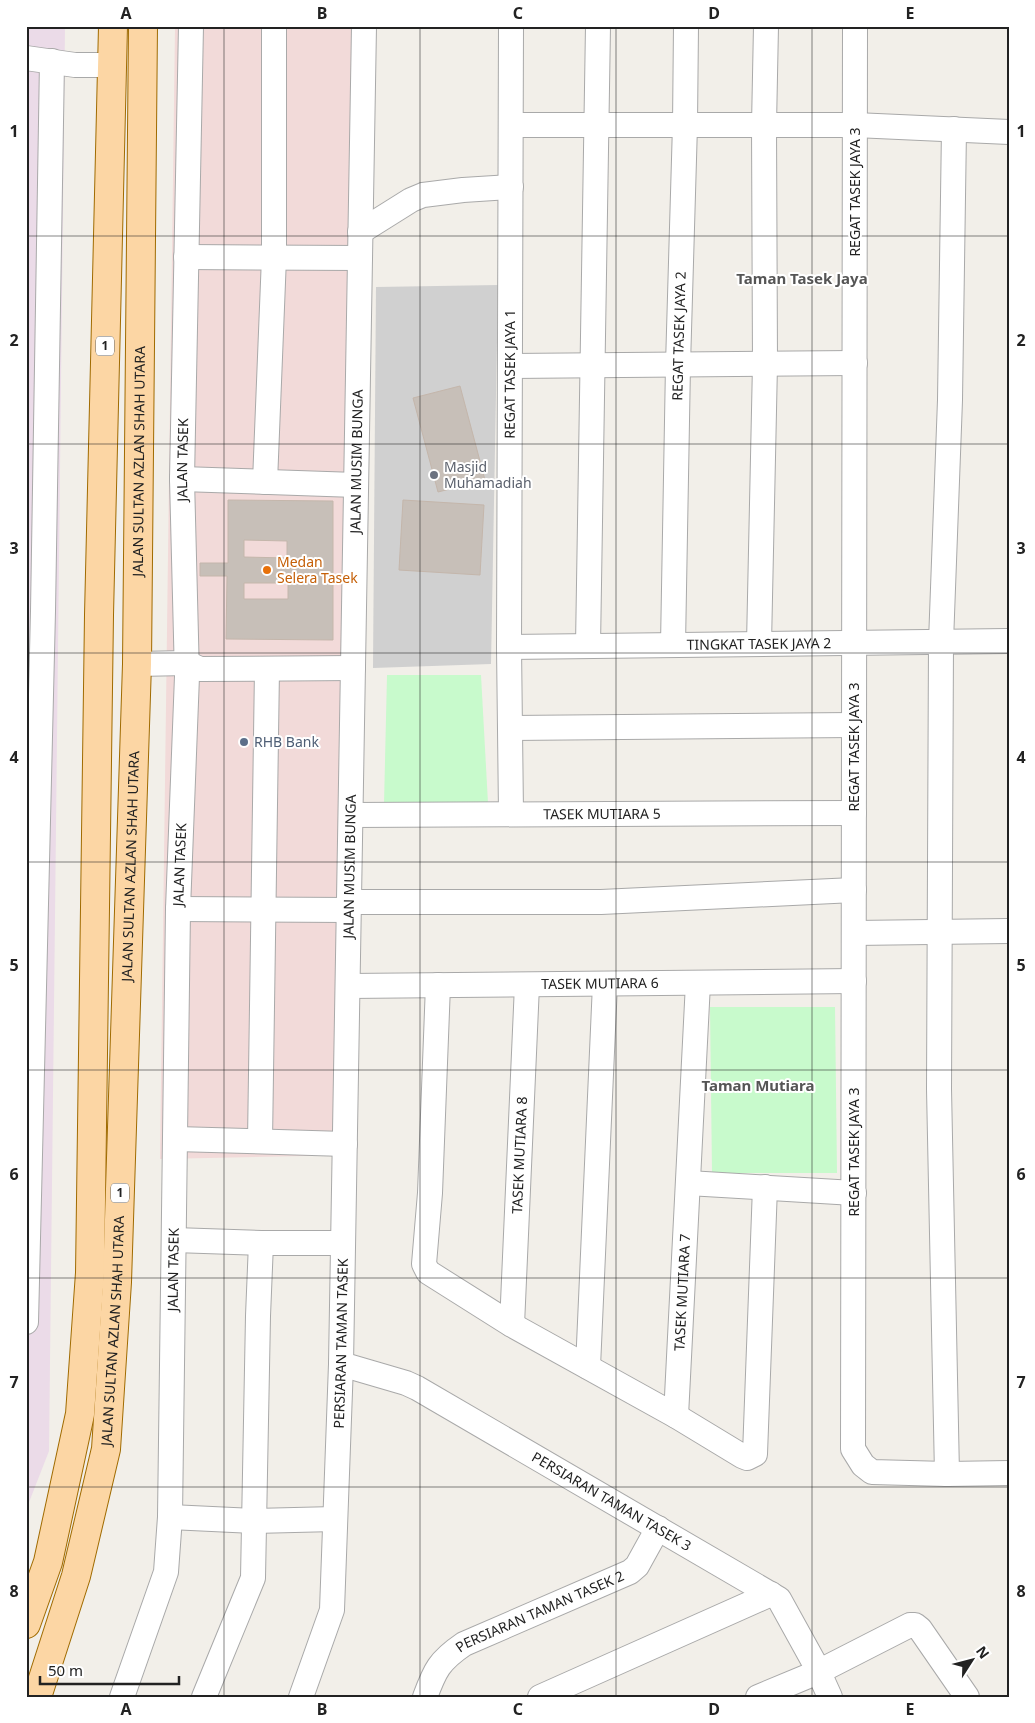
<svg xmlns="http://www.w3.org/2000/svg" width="1035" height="1723" font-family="'Noto Sans',sans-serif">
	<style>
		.commercial { fill: #f2dad9 }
		.industrial { fill: #ebdbe8 }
		.religious { fill: #d0d0d0 }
		.park { fill: #c8facc }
		.building { fill: #c7bfb8; stroke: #c4b6ab; fill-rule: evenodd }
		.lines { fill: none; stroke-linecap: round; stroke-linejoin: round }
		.minor-casing { stroke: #a9a9a9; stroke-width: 26 }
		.major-casing { stroke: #a06b00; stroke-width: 30 }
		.minor { stroke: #fff; stroke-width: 24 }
		.major { stroke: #fcd6a4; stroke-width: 28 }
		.grid { fill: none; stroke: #222; stroke-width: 1; stroke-opacity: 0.55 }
		.worship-dot { fill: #6b7280; stroke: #fff; stroke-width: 2 }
		.food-dot { fill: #e8710a; stroke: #fff; stroke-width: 2 }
		.service-dot { fill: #5c6f8a; stroke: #fff; stroke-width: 2 }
		.labels { text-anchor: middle; stroke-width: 4; stroke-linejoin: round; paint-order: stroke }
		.shield { fill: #fff; stroke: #646464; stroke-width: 1 }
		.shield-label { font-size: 12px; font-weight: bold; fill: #222 }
		.street-label { font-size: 14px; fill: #222; stroke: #fff }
		.worship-label { font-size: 14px; fill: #5b616d; stroke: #fff; text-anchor: start }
		.food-label { font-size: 14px; fill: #c56008; stroke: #fff; text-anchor: start }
		.service-label { font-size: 14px; fill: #4e5e75; stroke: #fff; text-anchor: start }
		.neighbourhood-label { font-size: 15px; font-weight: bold; fill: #555; stroke: #fff }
		.neatline { fill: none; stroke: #222; stroke-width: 2 }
		.grid-label { font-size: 16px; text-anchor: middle; font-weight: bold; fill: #222 }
	</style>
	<rect width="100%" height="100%" fill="#f2efe9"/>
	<path class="commercial" d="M175,26H373L354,1155L160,1159Z"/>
	<path class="industrial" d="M26,26H65L49,1451L26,1510Z"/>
	<path class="religious" d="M498,285L491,664L373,668L376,287Z"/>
	<g class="park">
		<path d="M387,675H481L488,803L384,804Z"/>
		<path d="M710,1007H835L837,1173H712Z"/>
	</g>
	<g class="building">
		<path d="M460,386L485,480L438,492L413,398Z"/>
		<path d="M228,500L333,501V640L226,639L227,576H200V563H228ZM244,540L287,541V558L244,557ZM244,583H288V599H244Z"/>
		<path d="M403,500L484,505L480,575L399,570Z"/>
	</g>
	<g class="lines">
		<defs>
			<g id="minor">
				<path d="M855,26L853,1449L863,1465L872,1472L947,1474L1009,1473"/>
				<path d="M26,58L75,65H112"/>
				<path d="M511,125H855L1009,132"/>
				<path d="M360,232L411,200L423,195L463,190L511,187"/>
				<path d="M186,257L360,258"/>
				<path d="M511,366L855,363"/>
				<path d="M182,479L356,485"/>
				<path d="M265,482L274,257V26"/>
				<path d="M759,644L765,364L764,125L766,26"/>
				<path id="s1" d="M673,645L678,365L685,125L686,26"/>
				<path d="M588,646L598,26"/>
				<path id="s2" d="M509,647L1009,641"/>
				<path d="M137,664L187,663L200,669L353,668"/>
				<path d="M511,728L854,725"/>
				<path id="s3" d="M511,813L509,647L511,26"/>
				<path id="s4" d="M351,815L854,813"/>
				<path d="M349,902H601L854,890"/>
				<path d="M178,909L349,910"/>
				<path d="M854,933L1009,931"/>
				<path id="s5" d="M438,985L430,1193L424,1264L428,1272L512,1325L676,1416L698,983"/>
				<path id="s6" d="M348,986L854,981"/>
				<path d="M176,1139L345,1144"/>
				<path d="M260,1141L267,669"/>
				<path d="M688,1183L854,1193"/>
				<path d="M174,1240L261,1243H343"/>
				<path d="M26,1322L43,611L52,61"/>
				<path id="s7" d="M512,1325L527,985"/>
				<path id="s8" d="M341,1364L406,1383L417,1388L779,1599L816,1666L830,1697"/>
				<path d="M588,1367L605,984"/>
				<path d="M676,1416L742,1456L747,1458L755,1454L765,1187"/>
				<path d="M947,1474L939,1089L941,642L950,400L954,129"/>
				<path d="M170,1517L254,1521L335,1519"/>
				<path id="s9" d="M122,1697L166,1572L170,1517L178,909L187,676L182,479L191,26"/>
				<path d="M204,1697L253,1578L258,1316L261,1243"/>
				<path id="s10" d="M301,1697L332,1610L341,1364L364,26"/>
				<path id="s11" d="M425,1697C435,1670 439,1661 464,1644L630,1572L637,1566L658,1528"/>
				<path d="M540,1697L771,1594"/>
				<path d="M758,1697L818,1672L910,1625H915L920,1629L967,1697"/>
			</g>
			<g id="major">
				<path d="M26,1624L48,1562L80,1414L90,1273L99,615L113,26"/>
				<path id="s12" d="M37,1697L76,1576L106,1449L117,1282L137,664L143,26"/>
			</g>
		</defs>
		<use href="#minor" class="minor-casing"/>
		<use href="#major" class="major-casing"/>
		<use href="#minor" class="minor"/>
		<use href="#major" class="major"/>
	</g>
	<path class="grid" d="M224,26V1697M420,26V1697M616,26V1697M812,26V1697M26,236H1009M26,444H1009M26,653H1009M26,862H1009M26,1070H1009M26,1278H1009M26,1487H1009"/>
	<circle class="worship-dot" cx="434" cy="475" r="5"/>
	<circle class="food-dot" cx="267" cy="570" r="5"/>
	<circle class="service-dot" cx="244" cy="742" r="5"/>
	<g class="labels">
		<g class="shield">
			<rect x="96" y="336.5" width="18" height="19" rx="4"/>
			<rect x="111" y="1183.5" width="18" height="19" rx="4"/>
		</g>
		<g class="shield-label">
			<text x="105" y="350">1</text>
			<text x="120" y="1197">1</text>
		</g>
		<g class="street-label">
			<text transform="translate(855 192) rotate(-90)" y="5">REGAT TASEK JAYA 3</text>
			<text dy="5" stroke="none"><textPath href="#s1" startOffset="309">REGAT TASEK JAYA 2</textPath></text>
			<text dy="5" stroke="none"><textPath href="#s3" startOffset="439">REGAT TASEK JAYA 1</textPath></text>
			<text dy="5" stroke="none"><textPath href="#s9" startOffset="1245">JALAN TASEK</textPath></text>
			<text dy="5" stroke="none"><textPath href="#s10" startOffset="1241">JALAN MUSIM BUNGA</textPath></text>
			<text dy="5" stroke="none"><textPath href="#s12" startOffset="1246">JALAN SULTAN AZLAN SHAH UTARA</textPath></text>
			<text dy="5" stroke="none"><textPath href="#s2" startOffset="250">TINGKAT TASEK JAYA 2</textPath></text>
			<text transform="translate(854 747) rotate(-90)" y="5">REGAT TASEK JAYA 3</text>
			<text dy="5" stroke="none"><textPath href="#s4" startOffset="251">TASEK MUTIARA 5</textPath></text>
			<text dy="5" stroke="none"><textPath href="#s9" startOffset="840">JALAN TASEK</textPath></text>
			<text dy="5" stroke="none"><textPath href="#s12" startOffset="841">JALAN SULTAN AZLAN SHAH UTARA</textPath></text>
			<text dy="5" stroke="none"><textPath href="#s10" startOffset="836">JALAN MUSIM BUNGA</textPath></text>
			<text dy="5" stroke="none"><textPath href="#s6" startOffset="252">TASEK MUTIARA 6</textPath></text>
			<text transform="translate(854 1152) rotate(-90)" y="5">REGAT TASEK JAYA 3</text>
			<text dy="5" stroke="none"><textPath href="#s7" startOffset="170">TASEK MUTIARA 8</textPath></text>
			<text dy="5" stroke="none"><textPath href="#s9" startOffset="435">JALAN TASEK</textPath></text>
			<text dy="5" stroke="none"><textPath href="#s5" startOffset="699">TASEK MUTIARA 7</textPath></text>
			<text dy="5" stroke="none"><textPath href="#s12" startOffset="376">JALAN SULTAN AZLAN SHAH UTARA</textPath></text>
			<text dy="5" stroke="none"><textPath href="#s10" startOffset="359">PERSIARAN TAMAN TASEK</textPath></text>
			<text dy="5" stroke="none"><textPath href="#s8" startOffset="305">PERSIARAN TAMAN TASEK 3</textPath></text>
			<text dy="5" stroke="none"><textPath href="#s11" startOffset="150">PERSIARAN TAMAN TASEK 2</textPath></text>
		</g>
		<g class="worship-label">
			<text x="444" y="472">Masjid<tspan x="444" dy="16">Muhamadiah</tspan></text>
		</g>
		<g class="food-label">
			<text x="277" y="567">Medan<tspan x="277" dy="16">Selera Tasek</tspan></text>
		</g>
		<g class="service-label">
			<text x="254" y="747">RHB Bank</text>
		</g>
		<g class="neighbourhood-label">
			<text x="802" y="284">Taman Tasek Jaya</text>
			<text x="758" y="1091">Taman Mutiara</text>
		</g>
	</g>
	<rect width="1035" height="1723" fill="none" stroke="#ffffff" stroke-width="55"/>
	<g transform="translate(972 1660) rotate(54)" stroke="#ffffff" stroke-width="4" paint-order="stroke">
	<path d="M0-4L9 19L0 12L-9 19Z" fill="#222222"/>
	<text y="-8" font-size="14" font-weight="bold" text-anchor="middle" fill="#222222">N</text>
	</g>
	<path d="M40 1676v8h139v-8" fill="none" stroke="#222222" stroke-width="2.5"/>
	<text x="48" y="1676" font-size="15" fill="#222222" stroke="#ffffff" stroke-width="4" paint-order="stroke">50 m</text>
	<rect x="28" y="28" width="980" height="1668" class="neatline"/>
	<g class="grid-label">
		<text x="126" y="19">A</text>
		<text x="322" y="19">B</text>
		<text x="518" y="19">C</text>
		<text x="714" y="19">D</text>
		<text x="910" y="19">E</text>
		<text x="14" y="137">1</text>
		<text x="1021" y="137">1</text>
		<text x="14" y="346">2</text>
		<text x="1021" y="346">2</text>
		<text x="14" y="554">3</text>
		<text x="1021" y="554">3</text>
		<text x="14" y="763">4</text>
		<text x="1021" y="763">4</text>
		<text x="14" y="971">5</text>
		<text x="1021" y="971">5</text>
		<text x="14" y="1180">6</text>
		<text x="1021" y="1180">6</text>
		<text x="14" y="1388">7</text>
		<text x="1021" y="1388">7</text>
		<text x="14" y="1597">8</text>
		<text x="1021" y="1597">8</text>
		<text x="126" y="1715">A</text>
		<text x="322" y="1715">B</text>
		<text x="518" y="1715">C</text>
		<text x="714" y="1715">D</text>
		<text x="910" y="1715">E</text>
	</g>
</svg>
